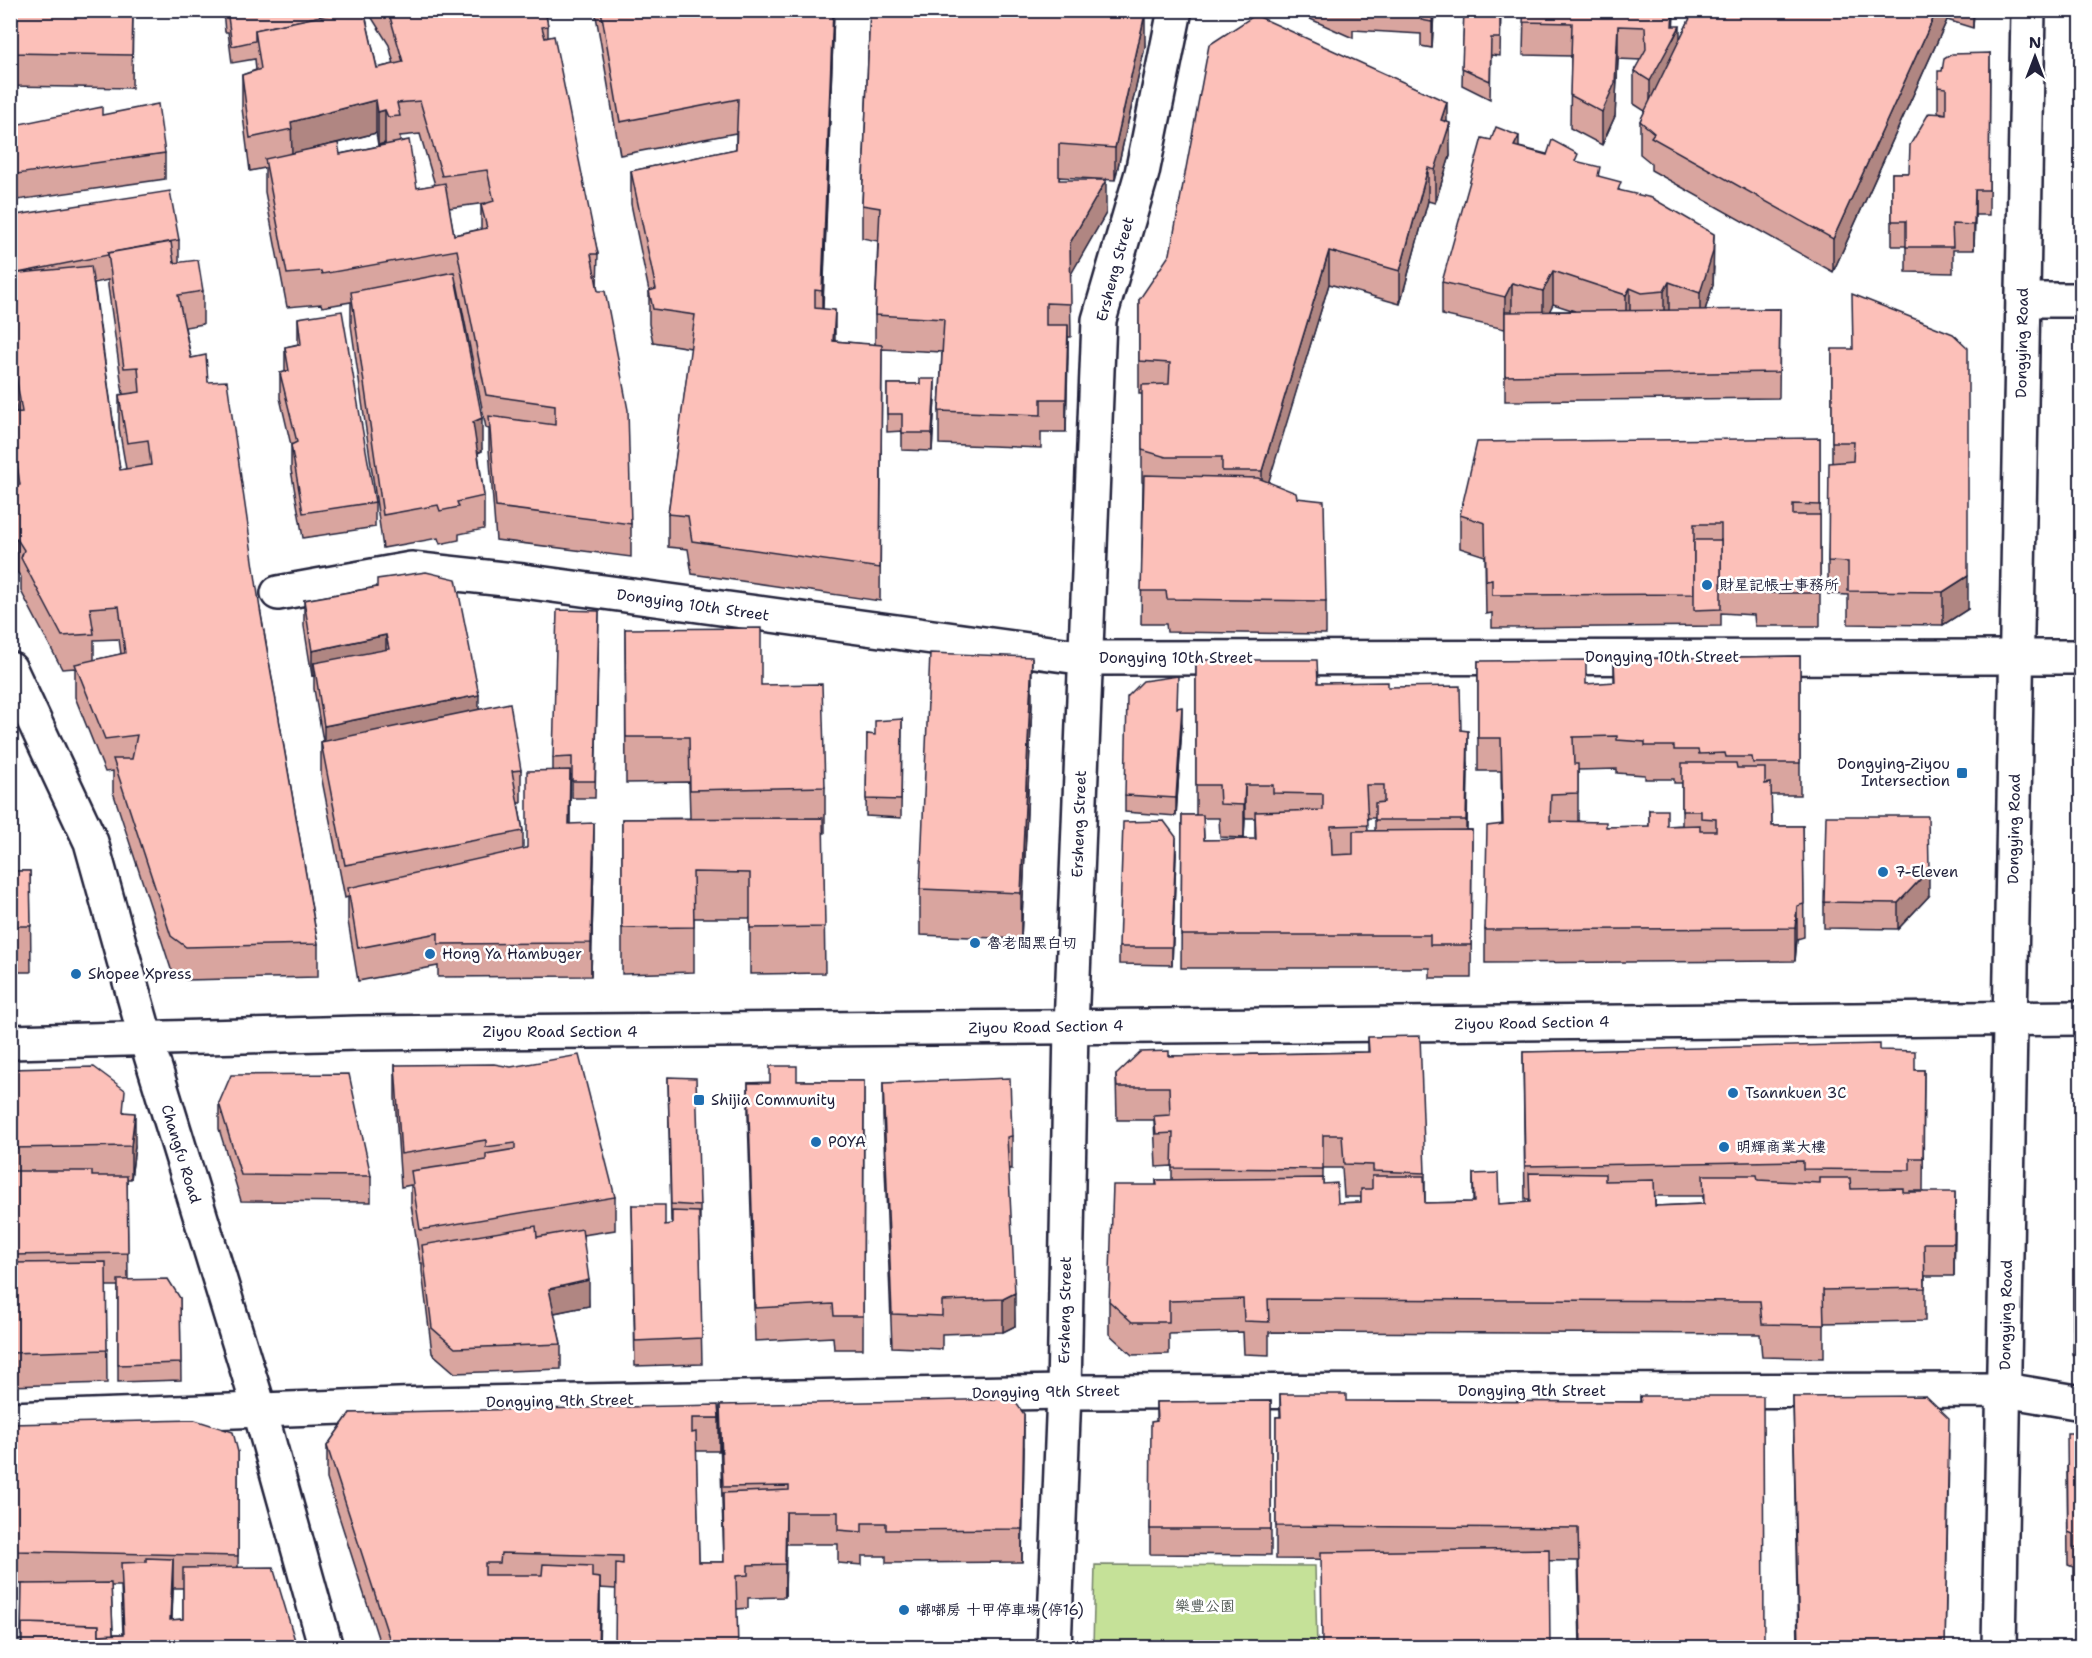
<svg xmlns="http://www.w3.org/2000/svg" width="2092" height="1658" font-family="'Shantell Sans','LXGW WenKai TC',sans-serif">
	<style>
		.green { fill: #c5e198; stroke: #74826a; stroke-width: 1.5 }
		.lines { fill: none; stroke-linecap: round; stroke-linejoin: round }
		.minor-casing { stroke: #22223b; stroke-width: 38 }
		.minor { stroke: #fff; stroke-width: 33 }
		.wall { fill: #d9a59f; stroke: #22223b; stroke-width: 1.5; fill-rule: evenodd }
		.shaded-wall { fill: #b08682; stroke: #22223b; stroke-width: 1.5 }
		.building { fill: #fcc0b9; stroke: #22223b; stroke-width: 1.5 }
		.poi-dot { fill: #1f6fb2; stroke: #fff; stroke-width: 2 }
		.labels { text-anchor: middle; stroke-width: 5; stroke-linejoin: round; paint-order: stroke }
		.street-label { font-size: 15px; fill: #22223b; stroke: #fff }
		.poi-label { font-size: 15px; fill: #22223b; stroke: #fff; text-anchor: start }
		.park-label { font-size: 15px; fill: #535b57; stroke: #fff }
	</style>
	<rect width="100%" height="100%" fill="#fff"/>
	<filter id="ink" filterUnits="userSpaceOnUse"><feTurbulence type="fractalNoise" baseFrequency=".0167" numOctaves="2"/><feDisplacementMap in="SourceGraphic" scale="12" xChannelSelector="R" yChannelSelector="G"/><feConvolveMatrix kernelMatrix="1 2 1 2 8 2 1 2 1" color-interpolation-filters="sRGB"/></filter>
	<g filter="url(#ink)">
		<path class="green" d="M1095,1565L1315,1566L1317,1647H1093Z"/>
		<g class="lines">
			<defs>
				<g id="minor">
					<path d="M2023,300H2082"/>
					<path d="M278,593L411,569L523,581L1086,658L2082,657"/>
					<path d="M10,669L91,842L146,1039L260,1411L326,1648"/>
					<path d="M10,1042L359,1033L2082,1018"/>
					<path d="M10,1419L426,1404L1064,1392L2005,1390L2082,1403"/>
					<path d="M1054,1648L1064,1392L1071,1027L1099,320L1142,173L1175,10"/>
					<path d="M1999,1648L2028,10"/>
				</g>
			</defs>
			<use href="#minor" class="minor-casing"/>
			<use href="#minor" class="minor"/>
		</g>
		<g class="wall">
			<path d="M10,10H133L132,88L10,86Z"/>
			<path d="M223,10H364L377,68L394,64L389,45L367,10H545L548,26V37L598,254L597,287L631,524V557L496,540L489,449V429L486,428L457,283L482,451L478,453L484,496V529L459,534V540L440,544L438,538L383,548L351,325V302L322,307L321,304L287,307L265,192V168L250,171L242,108V75L256,70L255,59L232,63L228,32H225ZM376,133L378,145L385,143V145L340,154L326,146ZM420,134L435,185L417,188L400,142V136ZM486,203L481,205V229L454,235L449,208Z"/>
			<path d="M595,10H834L823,308L835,341L875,345V315L878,241L862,238V205L870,10H1143L1142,14L1145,47L1115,180L1059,177V180L1106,213L1070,275L1071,337H1068L1066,432H1041V448L939,444V411L942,352L882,349L880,601L692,574L688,549L668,547V514L691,348L653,342L649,324V291L631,204V171L736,149V133L620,155Z"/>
			<path d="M1290,10H1434L1432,48L1421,46V34L1353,30V38Z"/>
			<path d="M1464,10H1501L1500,56L1491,55L1490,99L1462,85Z"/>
			<path d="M1524,10H1674L1673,26L1680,39L1694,10H1974L1973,28L1947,20L1833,272L1651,170V163L1640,154V121L1645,111L1634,104V71L1641,60L1618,59L1615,116L1602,145L1570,128L1571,56L1523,55Z"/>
			<path d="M1990,53L1989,215H1975L1974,250H1953V273L1906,272V246H1892V173H1909L1946,114L1938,112V87L1942,71Z"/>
			<path d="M102,115L165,153V179L10,201V126Z"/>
			<path d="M1447,122L1450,156L1435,203L1428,201L1400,304L1329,284L1268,482L1297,498L1326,601V634L1167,632L1166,624H1141L1143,483L1142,482V394H1139V300Z"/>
			<path d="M2078,138H2082V202L2078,201Z"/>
			<path d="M1519,147L1578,162L1621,191L1714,267L1713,285L1705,310L1780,309L1779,398L1505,401V329L1442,315V282ZM1553,304L1575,311H1549Z"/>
			<path d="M10,216L179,240V262L203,291V324L185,327L191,358L208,382L260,609L318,944V977L186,980L171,969L113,792V771L105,772L75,697V668L62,669L21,591V577L17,572L12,574L10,572V488L16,486L10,448V413L17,412L10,373V274H13L10,262ZM108,280V286L123,394L119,395V428L126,469L120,470L94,283ZM119,639L121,654L94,660V640Z"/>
			<path d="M298,318L375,502V527L303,538L291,470V445L280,398V373L285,372V347L298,344Z"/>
			<path d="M1832,349L1968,609L1943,625L1848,624V595L1828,594V561L1832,462Z"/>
			<path d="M887,384H920L935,396L932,451L902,450V431L887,432Z"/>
			<path d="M1820,438V626H1755L1754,615L1721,613V626L1492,628V613L1486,614L1485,556L1460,548V515Z"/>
			<path d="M377,587L479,709L521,770V803H518L523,831V849L527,848L553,770V758L599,611L595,798H572V775H570V824L594,856L591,976L438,977V966L358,981L348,921V897L345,898L321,775V742L323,741L314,689V676H312L304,626V600Z"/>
			<path d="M625,629L761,685L825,787V833H823L825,973L750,974V918H694V972L622,974V819L690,818L689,782L626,783Z"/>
			<path d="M1800,656V795H1771L1772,826H1803L1804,937L1797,939L1795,961L1485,963V930L1502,824L1501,771H1478V661L1586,684L1614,683V659ZM1617,769V773L1645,775V779H1674V783H1682V825L1667,826L1649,810V826L1606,827L1578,821V770Z"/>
			<path d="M1196,660L1318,683L1388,687L1461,730L1468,764L1467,830H1472L1471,978H1430V968H1181L1182,815H1196ZM1203,818H1219L1220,837L1244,838L1245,818H1255V839L1204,840ZM1367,818H1375V831H1368Z"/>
			<path d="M1032,703L1021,939L920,935V889Z"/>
			<path d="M1177,708L1182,725L1176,816L1125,812V795Z"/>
			<path d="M902,719L901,818L866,816L867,734L875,735Z"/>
			<path d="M1176,854L1172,965L1119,964V947Z"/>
			<path d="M10,871H30L31,972H10Z"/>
			<path d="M1929,896L1898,929L1824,928V902Z"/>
			<path d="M1368,1037L1425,1173V1203L1473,1202V1174L1499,1204L1529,1202V1199H1525L1523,1052L1880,1050L1915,1070H1924L1923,1191H1910V1192L1955,1225L1954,1276H1925V1321L1824,1323V1358L1762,1357L1760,1334L1269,1332V1355L1244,1354L1243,1332L1169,1334V1354L1132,1355L1109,1334V1301L1156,1185V1180H1172V1166L1156,1167L1154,1120H1117L1116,1075L1169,1056L1368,1052ZM1323,1168H1342L1344,1197H1361V1202L1338,1203L1323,1184ZM1655,1196H1703V1204L1655,1206Z"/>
			<path d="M395,1065L615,1197V1230L583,1235L589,1306L554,1313L561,1344V1369L455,1373L432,1353L422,1271V1263H420L411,1204V1185L401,1187L395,1098Z"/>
			<path d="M10,1069L125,1112L135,1146L131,1179H127L128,1280L180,1298L181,1380L118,1382V1286H106L107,1383L10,1386Z"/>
			<path d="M668,1077L700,1206V1223H699L702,1364L635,1366L632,1205L665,1225L672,1224V1221H671Z"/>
			<path d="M797,1081H864L863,1349H834L833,1337L755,1341L748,1116V1083Z"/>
			<path d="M883,1083L1012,1136V1169H1008L1015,1326L1003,1332L942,1334V1349L892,1347L883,1116Z"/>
			<path d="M219,1103L371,1176V1202L241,1201L219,1129Z"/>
			<path d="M2073,1269H2082V1363L2073,1354Z"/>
			<path d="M1280,1394L1346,1401L1640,1402V1396L1764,1647H1580L1578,1561L1276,1559V1417H1280Z"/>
			<path d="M1793,1397L1949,1451L1945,1647H1798Z"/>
			<path d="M1271,1401V1555L1150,1554V1529L1156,1422V1402Z"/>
			<path d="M720,1405L1024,1447L1022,1562L886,1563V1556H862V1565L838,1563V1544H786L785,1597L748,1598V1608L737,1609L615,1589L600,1588L599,1647H381L327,1479V1446L350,1413L719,1418V1451H696L699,1562H724L720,1438Z"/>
			<path d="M10,1424L238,1452V1567L297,1647H21L22,1584H26H17L16,1576L10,1577ZM111,1586H121L123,1634H113ZM173,1588H183V1619L172,1620Z"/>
			<path d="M2082,1433V1581L2073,1580V1567L2068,1565L2067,1466Z"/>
		</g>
		<g class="shaded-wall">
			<path d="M833,10H834L822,324V291Z"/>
			<path d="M1135,10H1143L1134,46V14Z"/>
			<path d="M1433,10H1434L1432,48V22Z"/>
			<path d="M1673,10H1674L1673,40L1680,26V59L1650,114V81Z"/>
			<path d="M1937,10H1947V20L1833,272V239Z"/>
			<path d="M1973,10H1974L1973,28Z"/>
			<path d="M1145,14V47L1115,180V148Z"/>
			<path d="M1618,26V59L1615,116L1602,145V112Z"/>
			<path d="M376,100V133L292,154L291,122Z"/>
			<path d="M1447,102V133L1450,123V156L1435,203V170L1441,120Z"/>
			<path d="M385,110V143L378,145V112Z"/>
			<path d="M1519,136V169L1514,146Z"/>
			<path d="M1428,168V201L1400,304V271Z"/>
			<path d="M1106,180V213L1070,276V243Z"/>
			<path d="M1975,190V215L1974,250V225Z"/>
			<path d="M1714,234L1713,285L1700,326V293Z"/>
			<path d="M1329,251V284L1262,504V471Z"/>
			<path d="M1553,271V304L1543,324V291Z"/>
			<path d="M1669,282V315L1664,324V291Z"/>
			<path d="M1512,283V316L1505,330V297Z"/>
			<path d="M1630,288V321L1626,328V295Z"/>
			<path d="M835,310V343L833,341Z"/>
			<path d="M1068,325V357L1066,432V399Z"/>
			<path d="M935,379V396L932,451V433Z"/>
			<path d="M482,418V451L473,454V422Z"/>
			<path d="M17,539V572L12,574V541Z"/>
			<path d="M1968,576V609L1943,625V592Z"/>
			<path d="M386,635V660L314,663V676H312V651Z"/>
			<path d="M1032,657V703L1021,939V893Z"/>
			<path d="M479,695V720L324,752V726Z"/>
			<path d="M1182,707V725L1176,816V798Z"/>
			<path d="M1468,731V764L1466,853V820Z"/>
			<path d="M570,770V803L569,857V824Z"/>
			<path d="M1245,785V818L1244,838V805Z"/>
			<path d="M594,823V856L591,976V943Z"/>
			<path d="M1176,837V854L1172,965V947Z"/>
			<path d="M1929,870V896L1898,929V903Z"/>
			<path d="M1797,906V939L1795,961V928Z"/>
			<path d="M135,1113V1146L131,1179V1146Z"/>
			<path d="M1955,1192V1225L1954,1276V1243Z"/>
			<path d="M589,1280V1306L549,1314V1289Z"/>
			<path d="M1015,1293V1326L1003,1332V1299Z"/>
			<path d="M1024,1414V1447L1022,1562V1529Z"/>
			<path d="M786,1512V1544L785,1597V1564Z"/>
			<path d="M173,1559V1592L170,1647V1620Z"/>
			<path d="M600,1578V1611L599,1647H598Z"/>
		</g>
		<g class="building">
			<path d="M10,10H133L132,55L10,53Z"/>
			<path d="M261,10H350L255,30V41L232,46L228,17Z"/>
			<path d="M350,10H364L377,68L403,62L388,10H545L548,26L542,27L545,38L554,36L598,254H591L598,291H605L628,410L631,524L496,507L489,416L555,425V405L486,395L457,250L322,274L321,271L287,274L265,159L338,143L340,154L409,140L417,188L445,183L454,235L487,228L481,205L494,201L487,170L442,176L420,101L397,103L400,116L388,117L385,110L378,112L376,100L291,122L292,129L250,138L242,75L261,69L255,30Z"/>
			<path d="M601,10H833L822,291L815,290V308L835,310L833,341L882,345L880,568L692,541L688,516L668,514L695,315L653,309L649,291L656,289L631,171L736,149L738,99L620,122Z"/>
			<path d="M870,10H1135L1134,14H1145L1115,148L1059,144V180H1106L1070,243L1071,304L1046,303V325H1068L1066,399H1041V415L939,411L944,319L875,315L880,208L862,205Z"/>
			<path d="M1422,10H1433L1432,22L1421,20Z"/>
			<path d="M1464,10H1500V38H1491L1490,81L1462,68Z"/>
			<path d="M1524,10H1673L1672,26H1680L1650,81L1634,71L1646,49L1645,27L1618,26L1615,83L1602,112L1570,95L1572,23L1523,22Z"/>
			<path d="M1694,10H1937L1833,239L1651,137L1654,133L1640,121Z"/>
			<path d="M1255,15L1447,102L1441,120L1450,123L1435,170L1428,168L1400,271L1329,251L1262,471H1222V457H1166L1142,450V385L1169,384L1170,363L1139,361V300L1170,254L1209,45Z"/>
			<path d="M1990,53L1989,190H1975L1974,225L1952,224L1953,247H1906V221H1892V173H1909L1910,145L1929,113L1946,114V88L1938,87V71H1942L1944,59L1952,54Z"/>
			<path d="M158,104L165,153L10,175V126L102,107V115Z"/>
			<path d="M1496,127L1519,136L1514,146L1547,155L1552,140L1578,154L1575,161L1600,167L1598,176L1621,182L1618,190L1652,198L1714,234L1713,252L1700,293L1669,282L1664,291L1642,293L1630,288L1626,295L1553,271L1543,291L1512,283L1505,297L1442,282L1482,138L1491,140Z"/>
			<path d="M2078,138H2082V169L2078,168Z"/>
			<path d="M170,191L179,240L108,253V255L18,273L10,236V216Z"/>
			<path d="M171,242L174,263L198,260L203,291L178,295L191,358L206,355L208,382L227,381L260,609L318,944L186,947L171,936L113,759H132L137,735L105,739L75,664L125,653L119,606L90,608L94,634L62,636L21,558L24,550L17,539L12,541L10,539V488L20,485L10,413L22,412L10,340V274L91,266L120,470L151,465L148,440L127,443L119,395L140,392L138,367L124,368L108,253Z"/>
			<path d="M454,272L482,418L473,422L484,496L457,502L459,507L440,511L438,505L383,515L351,292Z"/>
			<path d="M1852,294L1953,334L1968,348V576L1943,592L1848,591V562L1828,561L1829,463L1853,461L1854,442H1832V349H1853Z"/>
			<path d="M1780,309L1779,372L1505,376V312Z"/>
			<path d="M342,311L375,502L303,513L291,445L297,442L280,373L289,371L285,347L301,344L298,318Z"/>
			<path d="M920,379H935L932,433H902V414H887V384H920Z"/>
			<path d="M1820,438V505L1793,504V515H1820V593H1755L1754,582L1721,580V524H1694V594L1492,595V580L1486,581L1485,523L1460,515L1477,442Z"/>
			<path d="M1144,475L1258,478L1296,493L1297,498L1324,501L1326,601L1167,599L1166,591H1141Z"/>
			<path d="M1694,540H1721V609L1694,610Z"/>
			<path d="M426,572L456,579L479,695L324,726L314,663L389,649L386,635L312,651L304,600L377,587V579Z"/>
			<path d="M557,610L599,611L595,781H572V757L553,758Z"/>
			<path d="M761,628V685L822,684L825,787L690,790L689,737H626L625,629Z"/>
			<path d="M930,653L1032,657L1021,893L920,889Z"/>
			<path d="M1800,656V763H1753L1752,757H1726L1725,753L1699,754L1698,750H1674V746H1645V742L1617,740V736L1573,737L1574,764H1578V793L1551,794L1550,821L1606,822V827L1649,826V810H1667V826L1700,825V831H1716V819L1701,818V811H1682V763H1736L1737,768H1765V784L1771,783L1772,826H1803L1804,904L1797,906L1795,928L1485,930L1487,826L1503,824L1501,738H1478V661L1586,660V684L1615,682L1614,659Z"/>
			<path d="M1196,660H1317L1318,683L1388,682V687L1460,686L1461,730L1468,731L1466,820H1375V803L1384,802V785H1366L1368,825L1331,826L1332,855L1353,854V831L1472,830L1471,945H1430V935H1181L1182,815H1203L1204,840L1256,839L1255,812L1323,810V794L1273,793V785H1245L1244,805L1220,804L1219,785H1196Z"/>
			<path d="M1178,676L1177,708L1182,707L1176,798L1125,795L1127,697L1143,681Z"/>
			<path d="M510,703L521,770L512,771L523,831L345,865L321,742Z"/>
			<path d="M902,719L901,800L866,799L867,734L875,735V721Z"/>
			<path d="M570,770L569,824L594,823L591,943L438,944V933L358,948L348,888L527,848V771Z"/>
			<path d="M1826,816H1928L1929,870L1898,903L1824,902Z"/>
			<path d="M823,818L825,927L750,928V873L693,872L694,927L622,928V819Z"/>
			<path d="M1164,821L1176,837L1172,947H1119L1123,822Z"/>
			<path d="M10,871H30L31,926H10Z"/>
			<path d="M1420,1036L1425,1173L1373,1171V1165L1344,1164L1342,1135H1323V1169L1172,1168L1173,1133L1156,1134L1154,1116L1170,1115L1169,1087H1117L1116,1075L1140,1052L1169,1051V1056L1369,1052L1368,1037Z"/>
			<path d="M1880,1044V1050L1915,1051V1070H1924L1923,1158H1910V1170L1803,1169V1161L1525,1166L1523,1052Z"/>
			<path d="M579,1055L615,1197L420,1230L411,1171L486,1160V1154L515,1149V1143L486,1147V1140L401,1154L395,1065L494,1064L511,1067Z"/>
			<path d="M770,1066H797V1081H864L863,1316H834L833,1304L755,1308L748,1083H770Z"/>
			<path d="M94,1067L125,1090L123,1112L135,1113L131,1146L10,1148V1069Z"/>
			<path d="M349,1074L371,1176L241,1175L219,1103L231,1075Z"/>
			<path d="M668,1077L696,1078L700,1206L671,1204Z"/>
			<path d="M1010,1078L1012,1136L1007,1137L1015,1293L1003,1299L942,1301V1316L892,1314L883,1083Z"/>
			<path d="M13,1171H92V1176H127L128,1253L10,1255V1178H13Z"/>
			<path d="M1498,1173L1499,1204L1530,1202L1529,1173L1605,1174V1181L1654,1180L1655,1206L1704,1204L1703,1175H1757L1758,1180L1820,1183V1178H1850L1851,1189L1903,1188V1192H1955L1954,1243H1924L1925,1288L1823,1290L1824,1325L1762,1324L1760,1301L1268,1299L1269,1322L1244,1321L1243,1299L1169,1301V1322H1132L1109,1301L1113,1185H1157L1156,1180L1323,1178V1184L1337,1183L1338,1203L1361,1202V1189H1372V1176H1424L1425,1203L1474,1202L1473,1174Z"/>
			<path d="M632,1205H665V1225L672,1224V1211L699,1212L702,1338L635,1341Z"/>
			<path d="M536,1226L537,1237L582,1229L589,1280L549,1289L561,1344L455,1348L432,1328L422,1245Z"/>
			<path d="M106,1262L107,1350L10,1353V1263Z"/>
			<path d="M2073,1269H2082V1337L2073,1329Z"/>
			<path d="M168,1279L180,1298L181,1363L118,1365V1280Z"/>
			<path d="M1280,1394H1346V1401L1641,1402L1640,1396H1763L1764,1647H1581L1578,1528L1276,1526V1417H1281Z"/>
			<path d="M1926,1396L1949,1418L1945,1647H1799L1793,1397Z"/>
			<path d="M1013,1399L1024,1414L1022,1529L886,1530V1523H862V1532L838,1530V1512H786L785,1564L748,1565V1575L736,1576L738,1647H615L616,1563L623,1564V1556L501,1553L500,1563H485V1575H542L543,1564L592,1566V1577L600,1578L598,1647H392L327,1446L350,1413L718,1405L719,1418H692V1433L696,1432L699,1562H724L723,1493L789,1490V1486L723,1487L720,1405Z"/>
			<path d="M1271,1401V1529H1150L1151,1422L1157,1421L1156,1402Z"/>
			<path d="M195,1420L233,1432L238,1452V1556L17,1551L16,1543L10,1544V1424Z"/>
			<path d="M2067,1433H2082V1548L2073,1547V1534L2068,1532Z"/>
			<path d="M1549,1549L1550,1647H1322L1321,1552Z"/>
			<path d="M146,1558L173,1559L170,1620L183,1619V1568L273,1567L297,1647H22V1623L99,1625V1635L124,1634L121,1563L146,1562Z"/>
			<path d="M111,1583L113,1634L99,1635V1625L22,1623L21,1636L22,1584Z"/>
		</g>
	</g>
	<g class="poi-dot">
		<circle cx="1707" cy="585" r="6"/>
		<rect x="1956" y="767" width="12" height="12" rx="3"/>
		<circle cx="1883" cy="872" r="6"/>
		<circle cx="975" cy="943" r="6"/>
		<circle cx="430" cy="954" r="6"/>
		<circle cx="76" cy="974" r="6"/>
		<circle cx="1733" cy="1093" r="6"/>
		<rect x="693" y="1094" width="12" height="12" rx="3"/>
		<circle cx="816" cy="1142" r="6"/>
		<circle cx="1724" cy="1147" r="6"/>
		<circle cx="904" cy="1610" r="6"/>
	</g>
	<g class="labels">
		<g class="street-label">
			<text transform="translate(1115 269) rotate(-75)" y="5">Ersheng Street</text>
			<text transform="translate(2022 343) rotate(-89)" y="5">Dongying Road</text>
			<text transform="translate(693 605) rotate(8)" y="5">Dongying 10th Street</text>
			<text x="1662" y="662">Dongying 10th Street</text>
			<text x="1176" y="663">Dongying 10th Street</text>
			<text transform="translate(1079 824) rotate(-88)" y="5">Ersheng Street</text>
			<text transform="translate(2014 829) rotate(-89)" y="5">Dongying Road</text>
			<text transform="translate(1532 1023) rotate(-1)" y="5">Ziyou Road Section 4</text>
			<text transform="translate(1046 1027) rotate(-1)" y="5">Ziyou Road Section 4</text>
			<text x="560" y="1037">Ziyou Road Section 4</text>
			<text transform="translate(181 1154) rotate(73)" y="5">Changfu Road</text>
			<text transform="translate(1065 1310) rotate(-89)" y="5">Ersheng Street</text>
			<text transform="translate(2006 1315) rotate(-89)" y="5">Dongying Road</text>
			<text x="1532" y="1396">Dongying 9th Street</text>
			<text transform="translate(1046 1392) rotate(-1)" y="5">Dongying 9th Street</text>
			<text transform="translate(560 1401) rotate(-1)" y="5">Dongying 9th Street</text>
		</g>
		<g class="poi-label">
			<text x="1719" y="590">財星記帳士事務所</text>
			<text x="1950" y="769" text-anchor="end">Dongying-Ziyou<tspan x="1950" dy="17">Intersection</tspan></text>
			<text x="1895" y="877">7-Eleven</text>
			<text x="987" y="948">魯老闆黑白切</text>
			<text x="442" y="959">Hong Ya Hambuger</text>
			<text x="88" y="979">Shopee Xpress</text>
			<text x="1745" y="1098">Tsannkuen 3C</text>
			<text x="711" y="1105">Shijia Community</text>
			<text x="828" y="1147">POYA</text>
			<text x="1736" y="1152">明輝商業大樓</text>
			<text x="916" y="1615">嘟嘟房 十甲停車場(停16)</text>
		</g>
		<g class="park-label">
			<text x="1205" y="1611">樂豐公園</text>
		</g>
	</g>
	<rect width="2092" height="1658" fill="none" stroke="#fff" stroke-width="36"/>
	<rect x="18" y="18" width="2056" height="1622" fill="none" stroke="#22223b" stroke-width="2" filter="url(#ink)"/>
	<g transform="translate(2035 57)" stroke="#ffffff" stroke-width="4.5" paint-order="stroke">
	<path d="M0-4.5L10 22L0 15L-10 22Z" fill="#22223b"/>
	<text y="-9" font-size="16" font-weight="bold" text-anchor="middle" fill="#22223b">N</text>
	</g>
</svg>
